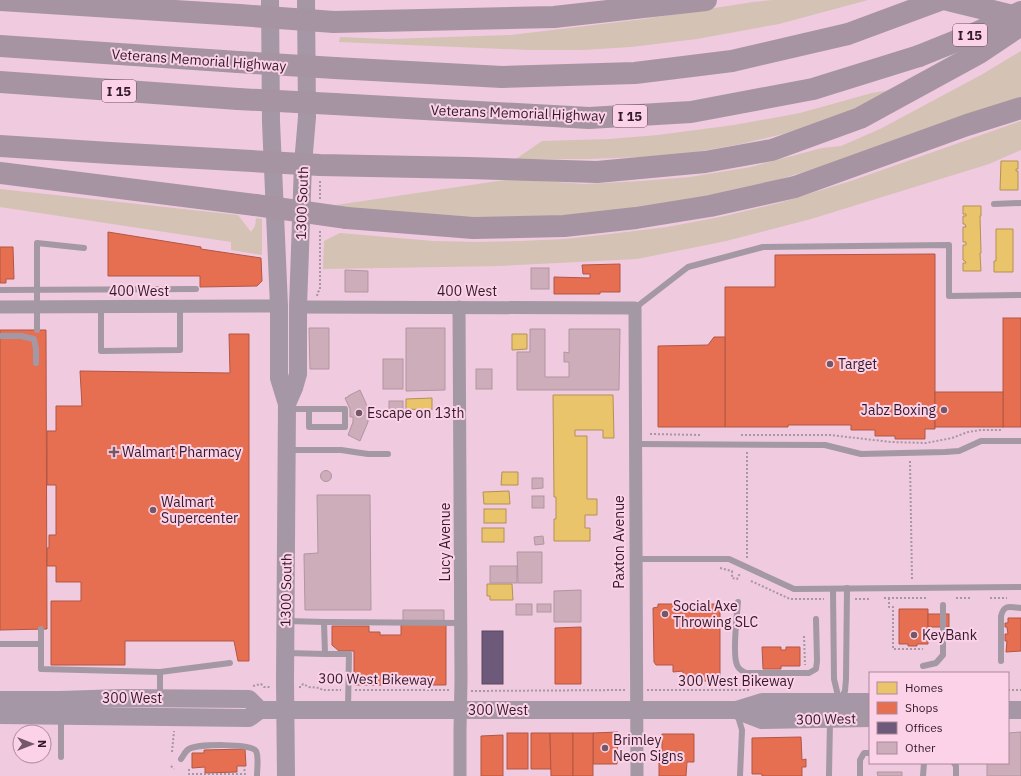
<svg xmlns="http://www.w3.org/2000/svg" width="1021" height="776" font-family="'IBM Plex Sans',sans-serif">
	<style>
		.green { fill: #d4c2b5 }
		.homes { fill: #e9c46a; stroke: #b29156 }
		.shops { fill: #e76f51; stroke: #b15645 }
		.offices { fill: #6d597a; stroke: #5c4661 }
		.building { fill: #ccadb9; stroke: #b295a0 }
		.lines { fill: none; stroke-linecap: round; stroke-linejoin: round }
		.path { stroke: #a697a2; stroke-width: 2; stroke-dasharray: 2 2; stroke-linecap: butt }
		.service { stroke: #a398a4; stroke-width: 6 }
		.minor { stroke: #a398a4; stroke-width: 13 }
		.secondary { stroke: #a597a5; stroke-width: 18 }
		.motorway { stroke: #a694a3; stroke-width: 22 }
		.motorway-bridge { stroke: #a694a3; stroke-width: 22 }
		.poi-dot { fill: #755868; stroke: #fbd2e7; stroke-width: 1.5 }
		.labels { text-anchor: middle; stroke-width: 4; stroke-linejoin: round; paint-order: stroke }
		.shield { fill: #fbd2e7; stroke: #6f5161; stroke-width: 1 }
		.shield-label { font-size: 13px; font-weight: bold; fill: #331a28 }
		.street-label { font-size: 14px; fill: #331a28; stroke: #fbd2e7 }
		.poi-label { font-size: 14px; fill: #331a28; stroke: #fbd2e7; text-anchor: start }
	</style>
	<rect width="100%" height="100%" fill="#f0cade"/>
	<g class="green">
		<path d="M773,0H868L779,24L697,39L631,47L583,50H529L339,42L340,37L388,39L511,35L644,19L753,2Z"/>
		<path d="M1021,51V99L840,161L777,180L724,193L587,216L470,220L339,211L336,205L511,179L584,184L641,181L690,177L751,167L822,148L841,146L880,129L981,75Z"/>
		<path d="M902,88L812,127L741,144L691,153L643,157L588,159H516L542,141L609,139L658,135L734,125L800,113L872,93Z"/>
		<path d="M1021,121V150L989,164L811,219L726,241L637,259L500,266L323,269L324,241L340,233L433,241L476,242L520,241L565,239L610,234L667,227L725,216L779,203L851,181Z"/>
		<path d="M0,189L238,215L251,232L255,226L256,218L262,219V255L231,250V242L0,207Z"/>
	</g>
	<g class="homes">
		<path d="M1001,161H1018V169H1016V171H1018V190H1000Z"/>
		<path d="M963,206H981V216H980L981,253H980L981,271H963V263H966L965,261L963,260V245H966V242H963V227H966L965,224H963V216H966V214H963Z"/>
		<path d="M996,229H1013V272H994V261H996Z"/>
		<path d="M512,334H527V349L512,350Z"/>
		<path d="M553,395H613L614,438H603V430H575V436H587V499H597V515H585V528H590V541H554V519H556V497H554Z"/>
		<path d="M432,398V410L406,409V399Z"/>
		<path d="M502,472H518V485H501Z"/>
		<path d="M509,491L510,504H484L483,492Z"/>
		<rect x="484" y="509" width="22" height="14"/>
		<rect x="482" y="528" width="22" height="14"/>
		<path d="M487,584H512L513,600H490V596H487Z"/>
	</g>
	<g class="shops">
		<path d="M108,232L201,247V249L261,258L262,281L257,286L200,287V276H108Z"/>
		<path d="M0,247H13L14,279H6V283H0Z"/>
		<path d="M935,254V429H925V439H895V436H875V430H851V425H788V427H725V287H775V255Z"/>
		<path d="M620,264V292H600V294H554V277L590,278V274H583L582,265Z"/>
		<rect x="1003" y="318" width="18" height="109"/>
		<path d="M0,330H46L47,629L0,630Z"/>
		<path d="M229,334H249V661H238L234,641H125V665H51V601H81V582H56V566H47V548H49V535H56V485H47V431H56V406H82L80,371L230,373Z"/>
		<path d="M714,337H725V427H658V346L708,345Z"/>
		<rect x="935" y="392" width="68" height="35"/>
		<path d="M658,604H720V681H694V676H683V671L673,672V665H656L654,662L653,608L658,607Z"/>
		<path d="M899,609H928V644H917V646H908V644H899Z"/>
		<rect x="928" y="614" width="21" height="13"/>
		<path d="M1008,618H1021V651L1006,652L1007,641H1005V634H1008L1007,627H1005V623H1008Z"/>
		<path d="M401,624H446V685H354V651H339L332,645V626H369V632H380V635H401Z"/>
		<path d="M581,627V684H555V628Z"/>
		<path d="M762,647H781V650H786V647H800V666H781V669H763Z"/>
		<path d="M618,732L617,764H593V733Z"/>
		<rect x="507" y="733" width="21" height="36"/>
		<path d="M531,733H550L551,769H531Z"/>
		<path d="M550,733H573V776H551Z"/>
		<rect x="573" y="733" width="20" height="43"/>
		<path d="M662,734H694V762H687L686,776H659V760H662Z"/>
		<path d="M503,735V776H481V736Z"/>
		<path d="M801,737L802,760L806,759V767H802V776H762V774H752V738Z"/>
		<path d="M245,749L246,766H237V772L205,773V767L192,768V753H204V750Z"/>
	</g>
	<rect class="offices" x="482" y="631" width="21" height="53"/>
	<g class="building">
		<rect x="531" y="268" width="18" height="21"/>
		<path d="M345,270L368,271V292H345Z"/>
		<path d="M309,328H329V369H310Z"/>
		<path d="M406,328H445V390L406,391Z"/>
		<path d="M530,329H545V377H569V362H564V352L569,353V329H620L619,390H517V352H530Z"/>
		<rect x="383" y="359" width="20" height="30"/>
		<rect x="476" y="369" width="16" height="20"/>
		<path d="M360,390L368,408V422L360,441L348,435L353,422V417H350V409L345,398L348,397V396Z"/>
		<rect x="389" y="401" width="14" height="10"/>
		<circle cx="326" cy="476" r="5.5"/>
		<path d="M532,478H543V488L532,489Z"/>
		<path d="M317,495H370L371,610H305L304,554L318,553Z"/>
		<rect x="532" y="496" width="12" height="12"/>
		<path d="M543,536L544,544L535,545L534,537Z"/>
		<path d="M517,552H542V583H518Z"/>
		<rect x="490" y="566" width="27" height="17"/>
		<path d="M581,590V622H554V591Z"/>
		<rect x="516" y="604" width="16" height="11"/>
		<rect x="537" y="604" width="14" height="8"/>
		<path d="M403,610H444V622L403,621Z"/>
		<path d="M1021,732V776H987V763H1008V733Z"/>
		<path d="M877,772H902V776H878Z"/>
	</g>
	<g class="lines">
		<g class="path">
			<path d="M320,181V199"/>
			<path d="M317,296L318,292L320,290V229"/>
			<path d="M650,434L701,435"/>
			<path d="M741,435H830L891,442L926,443L952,438L968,432L981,430H1001"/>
			<path d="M910,461L912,580"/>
			<path d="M747,558V452"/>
			<path d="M720,568L732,571V578L737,579L739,575L741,576"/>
			<path d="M751,581L790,599H824"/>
			<path d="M884,598H928"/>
			<path d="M889,598V607H893V649H923"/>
			<path d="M956,598H972"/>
			<path d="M990,598H1007"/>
			<path d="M855,599H870"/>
			<path d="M804,636L805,665"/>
			<path d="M901,672V673"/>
			<path d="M253,686L261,684L264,687H271"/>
			<path d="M299,687H301L303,684L309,687L320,688L322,690H341"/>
			<path d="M355,690H449"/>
			<path d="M647,690H749"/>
			<path d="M1008,690H1021"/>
			<path d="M471,691L625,690"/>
			<path d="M172,752L174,731"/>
			<path d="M171,766L174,769"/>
			<path d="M189,769V774H245L244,766"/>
		</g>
		<g class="service">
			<path d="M994,204L1021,203"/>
			<path d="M0,290L196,289"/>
			<path d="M101,307V351L180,350V307"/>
			<path d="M635,308L688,267L763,247L949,245V296L1021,295"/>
			<path d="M37,330V243L84,248"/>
			<path d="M0,336H21L34,339L36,349V363"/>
			<path d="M289,409H345V427H309V409"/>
			<path d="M636,444L825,445L861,454L945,452L959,451L981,441H1021"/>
			<path d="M289,450H341L368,454H388"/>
			<path d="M636,559H729L794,589L1021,587"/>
			<path d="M833,589L834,679L839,700"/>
			<path d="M738,602C737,615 732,654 737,665C739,670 742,671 746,673H809L816,669L817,661L816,619"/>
			<path d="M287,621L324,622L325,654H349L348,709"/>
			<path d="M324,622L461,623"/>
			<path d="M41,629V669L160,672L230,663"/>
			<path d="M0,644H41"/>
			<path d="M287,653L325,654"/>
			<path d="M1001,661V616C1004,604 1010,607 1021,608"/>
			<path d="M923,666L936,663L943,655V605"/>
			<path d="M160,696V672"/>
			<path d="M840,700L845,691L846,679L847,588"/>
			<path d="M737,713L742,730L740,776"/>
			<path d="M61,757V717"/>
			<path d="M181,759C184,755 185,751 189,749C197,744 251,743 256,751C259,757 257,769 257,776"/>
			<path d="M954,763L956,766V776"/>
			<path d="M829,776L830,720"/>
			<path d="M860,776V760L864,753H870"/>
			<path d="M923,776L924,763"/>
		</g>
		<g class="minor">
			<path d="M0,307L279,306"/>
			<path d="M298,307L635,308L637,776"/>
			<path d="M459,307L461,681L460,730V776"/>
		</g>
		<g class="secondary">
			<path d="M270,0L271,122L279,306V378L287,404L285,681L286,776"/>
			<path d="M287,404L294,388L298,374V307L303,164L307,117L306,0"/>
			<path d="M0,700H60L123,698L249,699L260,710"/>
			<path d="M736,710L762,720L870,718"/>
			<path d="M1008,710H1021"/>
			<path d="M0,715L249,718L260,710H736L762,702H870"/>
		</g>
		<g class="motorway">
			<path d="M0,0L239,15"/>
			<path d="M948,0L1021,18"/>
			<path d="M334,22L554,17L706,0"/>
			<path d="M0,46L238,62"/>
			<path d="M335,68L502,77L635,73L732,61L848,34L940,0"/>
			<path d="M0,82L238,99"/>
			<path d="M334,104L589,118L691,112L813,89L919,56"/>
			<path d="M0,146L110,153L320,165L469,168L597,172L705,162L772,150L860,118L979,53L1021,25"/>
			<path d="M0,173L255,205"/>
			<path d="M347,218L473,228L564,226L636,218L710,206L795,187L967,125L1021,108"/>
		</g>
		<g class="motorway-bridge">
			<path d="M239,15L334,22"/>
			<path d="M919,56L976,33L1021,12"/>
			<path d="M238,62L335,68"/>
			<path d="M238,99L334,104"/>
			<path d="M255,205L347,218"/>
		</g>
	</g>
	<g class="poi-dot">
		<circle cx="830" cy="364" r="4"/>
		<circle cx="944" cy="410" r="4"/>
		<circle cx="359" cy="413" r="4"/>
		<path d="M112 446h4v4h4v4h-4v4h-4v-4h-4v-4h4z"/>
		<circle cx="153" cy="510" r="4"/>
		<circle cx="665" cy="614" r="4"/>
		<circle cx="914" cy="635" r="4"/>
		<circle cx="605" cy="748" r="4"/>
	</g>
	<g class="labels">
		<g class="shield">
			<rect x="953" y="24" width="34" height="22" rx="3"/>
			<rect x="102" y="80" width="34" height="22" rx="3"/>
			<rect x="613" y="105" width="34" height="22" rx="3"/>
		</g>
		<g class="shield-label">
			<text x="970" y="40">I 15</text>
			<text x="119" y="96">I 15</text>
			<text x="630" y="121">I 15</text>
		</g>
		<g class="street-label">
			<text transform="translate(199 60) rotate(4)" y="5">Veterans Memorial Highway</text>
			<text transform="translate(518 113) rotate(2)" y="5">Veterans Memorial Highway</text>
			<text transform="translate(302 203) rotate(-88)" y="5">1300 South</text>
			<text x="139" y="296">400 West</text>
			<text x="467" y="296">400 West</text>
			<text transform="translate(445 542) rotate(-90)" y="5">Lucy Avenue</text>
			<text transform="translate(619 542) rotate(-90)" y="5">Paxton Avenue</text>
			<text transform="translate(286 590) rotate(-89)" y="5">1300 South</text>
			<text transform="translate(376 679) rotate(1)" y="5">300 West Bikeway</text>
			<text x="736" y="686">300 West Bikeway</text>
			<text x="132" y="703">300 West</text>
			<text x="498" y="715">300 West</text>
			<text transform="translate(826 719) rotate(-1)" y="5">300 West</text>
		</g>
		<g class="poi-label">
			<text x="838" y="369">Target</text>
			<text x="936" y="415" text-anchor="end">Jabz Boxing</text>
			<text x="367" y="418">Escape on 13th</text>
			<text x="122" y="457">Walmart Pharmacy</text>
			<text x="161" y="507">Walmart<tspan x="161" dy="16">Supercenter</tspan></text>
			<text x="673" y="611">Social Axe<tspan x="673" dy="16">Throwing SLC</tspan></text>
			<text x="922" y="640">KeyBank</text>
			<text x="613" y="745">Brimley<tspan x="613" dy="16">Neon Signs</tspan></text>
		</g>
	</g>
	<rect x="869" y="672" width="140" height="92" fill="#fbd2e7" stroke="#ab889b"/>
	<rect x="877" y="682" width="20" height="12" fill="#e9c46a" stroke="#ab889b"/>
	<text x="905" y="692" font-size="12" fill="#331a28">Homes</text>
	<rect x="877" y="702" width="20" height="12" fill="#e76f51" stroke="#ab889b"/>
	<text x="905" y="712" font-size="12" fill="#331a28">Shops</text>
	<rect x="877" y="722" width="20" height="12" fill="#6d597a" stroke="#ab889b"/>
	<text x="905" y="732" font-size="12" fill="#331a28">Offices</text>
	<rect x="877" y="742" width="20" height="12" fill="#ccadb9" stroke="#ab889b"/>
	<text x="905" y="752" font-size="12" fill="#331a28">Other</text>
	<g transform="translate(32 744) rotate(90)"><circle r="19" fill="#fbd2e7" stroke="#ab889b"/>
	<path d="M0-3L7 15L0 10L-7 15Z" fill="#755868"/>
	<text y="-6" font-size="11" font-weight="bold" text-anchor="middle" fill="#331a28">N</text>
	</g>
</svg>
